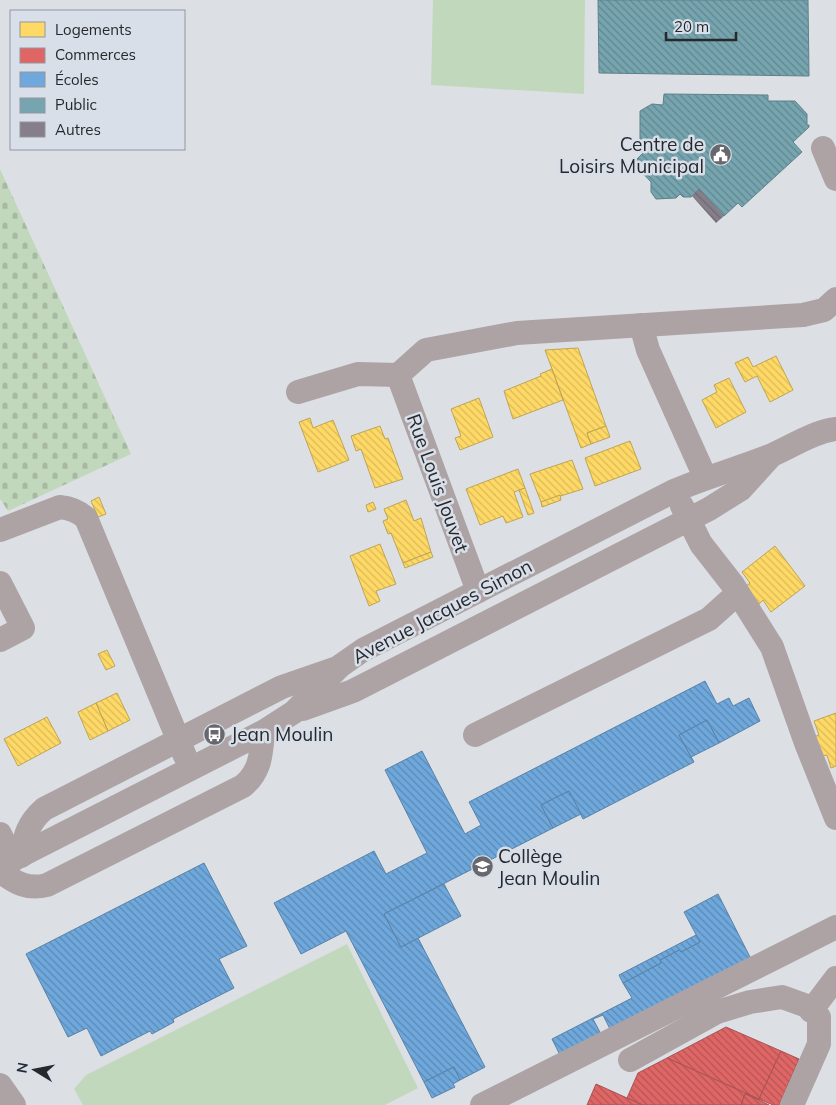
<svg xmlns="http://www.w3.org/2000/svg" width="836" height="1105" font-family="Mulish,sans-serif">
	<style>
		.green { fill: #c2d8bc }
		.cemetery { fill: url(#cemetery-stones) }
		.homes { fill: url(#homes-back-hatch); stroke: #bea455 }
		.shops { fill: url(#shops-back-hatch); stroke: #a85355 }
		.schools { fill: url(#schools-back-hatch); stroke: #5982a7 }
		.public { fill: url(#public-back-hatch); stroke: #5e8088 }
		.building { fill: url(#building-back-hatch) }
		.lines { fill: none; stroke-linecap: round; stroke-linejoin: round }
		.minor { stroke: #ada3a5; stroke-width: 24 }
		.labels { text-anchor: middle; stroke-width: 5; stroke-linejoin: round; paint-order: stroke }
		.poi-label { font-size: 19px; fill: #26282c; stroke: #d8dfe9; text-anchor: start }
		.street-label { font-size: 19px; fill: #26282c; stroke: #d8dfe9 }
	</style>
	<defs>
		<pattern id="cemetery-stones" width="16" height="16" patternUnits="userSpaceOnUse" patternTransform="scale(1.25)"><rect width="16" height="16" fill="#c2d8bc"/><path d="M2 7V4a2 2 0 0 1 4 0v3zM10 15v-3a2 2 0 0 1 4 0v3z" fill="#a7b9a2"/></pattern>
		<pattern id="homes-back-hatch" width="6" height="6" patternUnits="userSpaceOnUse" patternTransform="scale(1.25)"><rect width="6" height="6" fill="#ffd966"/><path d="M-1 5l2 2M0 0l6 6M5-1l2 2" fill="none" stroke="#daba59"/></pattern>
		<pattern id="shops-back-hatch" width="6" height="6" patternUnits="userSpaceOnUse" patternTransform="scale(1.25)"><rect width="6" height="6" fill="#e06666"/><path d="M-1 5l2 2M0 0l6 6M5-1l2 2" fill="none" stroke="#b55454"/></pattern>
		<pattern id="schools-back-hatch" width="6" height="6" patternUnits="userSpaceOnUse" patternTransform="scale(1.25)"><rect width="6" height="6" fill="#6fa8dc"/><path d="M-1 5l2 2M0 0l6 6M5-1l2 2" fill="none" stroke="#5b89b3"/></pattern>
		<pattern id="public-back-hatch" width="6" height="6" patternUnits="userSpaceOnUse" patternTransform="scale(1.25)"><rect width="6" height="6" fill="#76a5af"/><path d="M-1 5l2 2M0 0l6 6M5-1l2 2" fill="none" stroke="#61868f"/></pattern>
		<pattern id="building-back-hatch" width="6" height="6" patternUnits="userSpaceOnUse" patternTransform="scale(1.25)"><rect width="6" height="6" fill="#867f8b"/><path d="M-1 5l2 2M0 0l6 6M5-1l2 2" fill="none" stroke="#6d6872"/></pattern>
	</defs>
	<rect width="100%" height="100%" fill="#dce0e5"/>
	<g class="green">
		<path d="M433,0H585L584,94L431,85Z"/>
		<path d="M347,944L418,1088L385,1105H83L74,1089L86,1075Z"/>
	</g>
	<path class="cemetery" d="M0,169L131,454L8,511L1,500H0Z"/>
	<g class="homes">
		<path d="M578,348L606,426L587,433L591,444L581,448L545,350Z"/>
		<path d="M776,356L793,390L770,402L757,376L745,382L735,363L748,357L753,367Z"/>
		<path d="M552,369L563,400L513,419L504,391L541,376L540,374Z"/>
		<path d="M729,378L746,412L716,428L702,400L717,392L714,385Z"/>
		<path d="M479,398L493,437L460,450L455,438L461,436L451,409Z"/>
		<path d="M310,418L313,428L333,420L349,460L318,472L299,422Z"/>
		<path d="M380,426L385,439L388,438L403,479L375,488L361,449L356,451L351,436Z"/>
		<path d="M606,426L610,437L591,444L587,433Z"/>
		<path d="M630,441L641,469L595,486L585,458Z"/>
		<path d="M572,460L583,489L541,502L530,474Z"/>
		<path d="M518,469L525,488L514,492L523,517L506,523L503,516L480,525L466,489Z"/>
		<path d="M525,488L534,513L528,515L519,490Z"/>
		<path d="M560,495L561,500L542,507L541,502Z"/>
		<path d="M99,497L106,514L98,517L91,501Z"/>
		<path d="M406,500L414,521L421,518L431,552L403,563L391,533L388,534L383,521L388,519L384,509Z"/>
		<path d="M373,502L376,509L368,512L366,505Z"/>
		<path d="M380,544L396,584L376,591L380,601L369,606L350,556Z"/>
		<path d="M775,546L805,586L771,612L763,600L759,604L745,587L750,583L742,572Z"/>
		<path d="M431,552L433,557L405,568L403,563Z"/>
		<path d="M107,650L115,666L106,670L98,654Z"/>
		<path d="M117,693L130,720L108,731L96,703Z"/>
		<path d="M96,703L108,731L90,740L78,712Z"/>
		<path d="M836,713V766L831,768L827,755L821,756L814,737L819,735L814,721Z"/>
		<path d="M47,717L61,743L18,766L4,739Z"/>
	</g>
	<g class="shops">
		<path d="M726,1027L781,1051L759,1099L667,1058Z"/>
		<path d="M781,1051L799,1059L779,1105H773L759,1099Z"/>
		<path d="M667,1058L759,1099V1100L745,1094L741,1105H643L627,1098L638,1073Z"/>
		<path d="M596,1084L627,1098L643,1105H587Z"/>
		<path d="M745,1094L759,1100L769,1105H741Z"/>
	</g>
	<g class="schools">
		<path d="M705,681L717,704L729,698L733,706L749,698L760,721L719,743L707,720L679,735L694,762L583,819L569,791L541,805L553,828L384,914L401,947L418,938L485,1067L460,1080L454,1067L424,1082L346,931L301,954L274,903L374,851L386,874L427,853L385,770L422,751L465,834L481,825L469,802Z"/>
		<path d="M707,720L719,743L691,757L679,735Z"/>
		<path d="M569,791L581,814L553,828L541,805Z"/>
		<path d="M204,863L247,946L219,959L234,988L173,1019L174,1022L152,1034L150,1031L101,1056L87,1028L68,1037L26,954Z"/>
		<path d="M444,884L461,916L401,947L384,914Z"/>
		<path d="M718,894L751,959L611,1031L603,1015L593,1019L602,1036L561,1057L552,1039L632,998L623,983L661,963L660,960L679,950L681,952L700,942L684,912Z"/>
		<path d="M696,935L700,942L681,952L679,950L660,960L661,963L623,983L619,975Z"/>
		<path d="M454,1067L460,1080L453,1084L455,1087L432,1098L424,1082Z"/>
	</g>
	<g class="public">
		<path d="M598,0H808L809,76L599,73Z"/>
		<path d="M664,94L768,95V101H795L807,114V125H809V127L793,142L802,152L742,207L738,203L724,216L699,189L691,197H683L680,194L676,198L656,199L651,192V182L637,167V159L646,150L640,143V111L652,104L663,105Z"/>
	</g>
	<path class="building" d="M699,189L724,216L716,223L692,196Z"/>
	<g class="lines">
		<g class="minor">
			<path d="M823,148L836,179"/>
			<path d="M641,325L648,350L705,477"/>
			<path d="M398,375L426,350L517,333L803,315L824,310L836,299"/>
			<path d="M398,375L478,591"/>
			<path d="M298,392L358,374L398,375"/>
			<path d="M682,506L701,544L733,585L772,647L806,743L836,818"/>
			<path d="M0,530L60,507C71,508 78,511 86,518L185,756"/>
			<path d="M0,583L23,628L0,640"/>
			<path d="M303,709L353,691L709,509L741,489L770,457"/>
			<path d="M475,735L709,619L738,593"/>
			<path d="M0,834L13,860"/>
			<path d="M21,856C25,835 28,823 44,809L282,687L334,669"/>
			<path d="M0,866L263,732L294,712L340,666L363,650L674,491C706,477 740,468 772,455C793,446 813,432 836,429"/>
			<path d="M0,871C15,883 28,890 47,885L243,786C261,771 261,754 263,732"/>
			<path d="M811,1011L836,978"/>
			<path d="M630,1060L717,1012L750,1002L782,997L807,1006L819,1017V1044L792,1105"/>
			<path d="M0,1085L14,1105"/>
			<path d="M482,1105L836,927"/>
		</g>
	</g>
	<defs>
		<symbol id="civic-disc" viewBox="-11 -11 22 22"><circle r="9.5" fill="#66686d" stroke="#d8dfe9"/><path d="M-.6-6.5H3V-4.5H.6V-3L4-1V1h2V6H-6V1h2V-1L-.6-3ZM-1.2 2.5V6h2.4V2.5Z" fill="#fff"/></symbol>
		<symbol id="bus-disc" viewBox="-11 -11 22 22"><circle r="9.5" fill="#66686d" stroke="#d8dfe9"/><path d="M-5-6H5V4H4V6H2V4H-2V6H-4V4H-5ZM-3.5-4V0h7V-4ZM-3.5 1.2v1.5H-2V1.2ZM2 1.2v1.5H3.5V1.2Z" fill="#fff"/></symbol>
		<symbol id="school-disc" viewBox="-11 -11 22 22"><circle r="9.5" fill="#66686d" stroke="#d8dfe9"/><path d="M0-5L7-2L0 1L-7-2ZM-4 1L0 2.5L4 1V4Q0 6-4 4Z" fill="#fff"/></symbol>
	</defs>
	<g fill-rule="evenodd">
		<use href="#civic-disc" x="708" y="142" width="25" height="25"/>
		<use href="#bus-disc" x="202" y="722" width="25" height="25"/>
		<use href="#school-disc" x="470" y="854" width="25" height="25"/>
	</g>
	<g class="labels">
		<g class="poi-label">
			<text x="704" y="151" text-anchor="end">Centre de<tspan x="704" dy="22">Loisirs Municipal</tspan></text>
			<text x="231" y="741">Jean Moulin</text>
			<text x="498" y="863">Collège<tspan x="498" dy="22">Jean Moulin</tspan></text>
		</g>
		<g class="street-label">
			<text transform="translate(438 483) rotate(70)" y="7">Rue Louis Jouvet</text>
			<text transform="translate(442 611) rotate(-28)" y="7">Avenue Jacques Simon</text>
		</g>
	</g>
	<rect x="10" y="10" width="175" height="140" fill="#d8dfe9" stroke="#91969d"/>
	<rect x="20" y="22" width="25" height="15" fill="#ffd966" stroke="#91969d"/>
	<text x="55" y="35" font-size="15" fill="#26282c">Logements</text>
	<rect x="20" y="48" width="25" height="15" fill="#e06666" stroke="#91969d"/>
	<text x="55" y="60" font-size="15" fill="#26282c">Commerces</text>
	<rect x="20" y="72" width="25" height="15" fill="#6fa8dc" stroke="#91969d"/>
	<text x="55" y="85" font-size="15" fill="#26282c">Écoles</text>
	<rect x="20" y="98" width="25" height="15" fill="#76a5af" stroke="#91969d"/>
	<text x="55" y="110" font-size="15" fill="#26282c">Public</text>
	<rect x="20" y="122" width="25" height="15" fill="#867f8b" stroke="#91969d"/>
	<text x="55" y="135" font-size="15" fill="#26282c">Autres</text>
	<g transform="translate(35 1070) rotate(280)" stroke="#d8dfe9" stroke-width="4" paint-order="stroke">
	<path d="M0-4L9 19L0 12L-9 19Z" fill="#26282c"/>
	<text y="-8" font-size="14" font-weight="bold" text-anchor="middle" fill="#26282c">N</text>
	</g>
	<path d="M666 32v8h70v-8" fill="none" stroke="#26282c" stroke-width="2.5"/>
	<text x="674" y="32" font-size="15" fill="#26282c" stroke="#d8dfe9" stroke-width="4" paint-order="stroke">20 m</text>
</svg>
